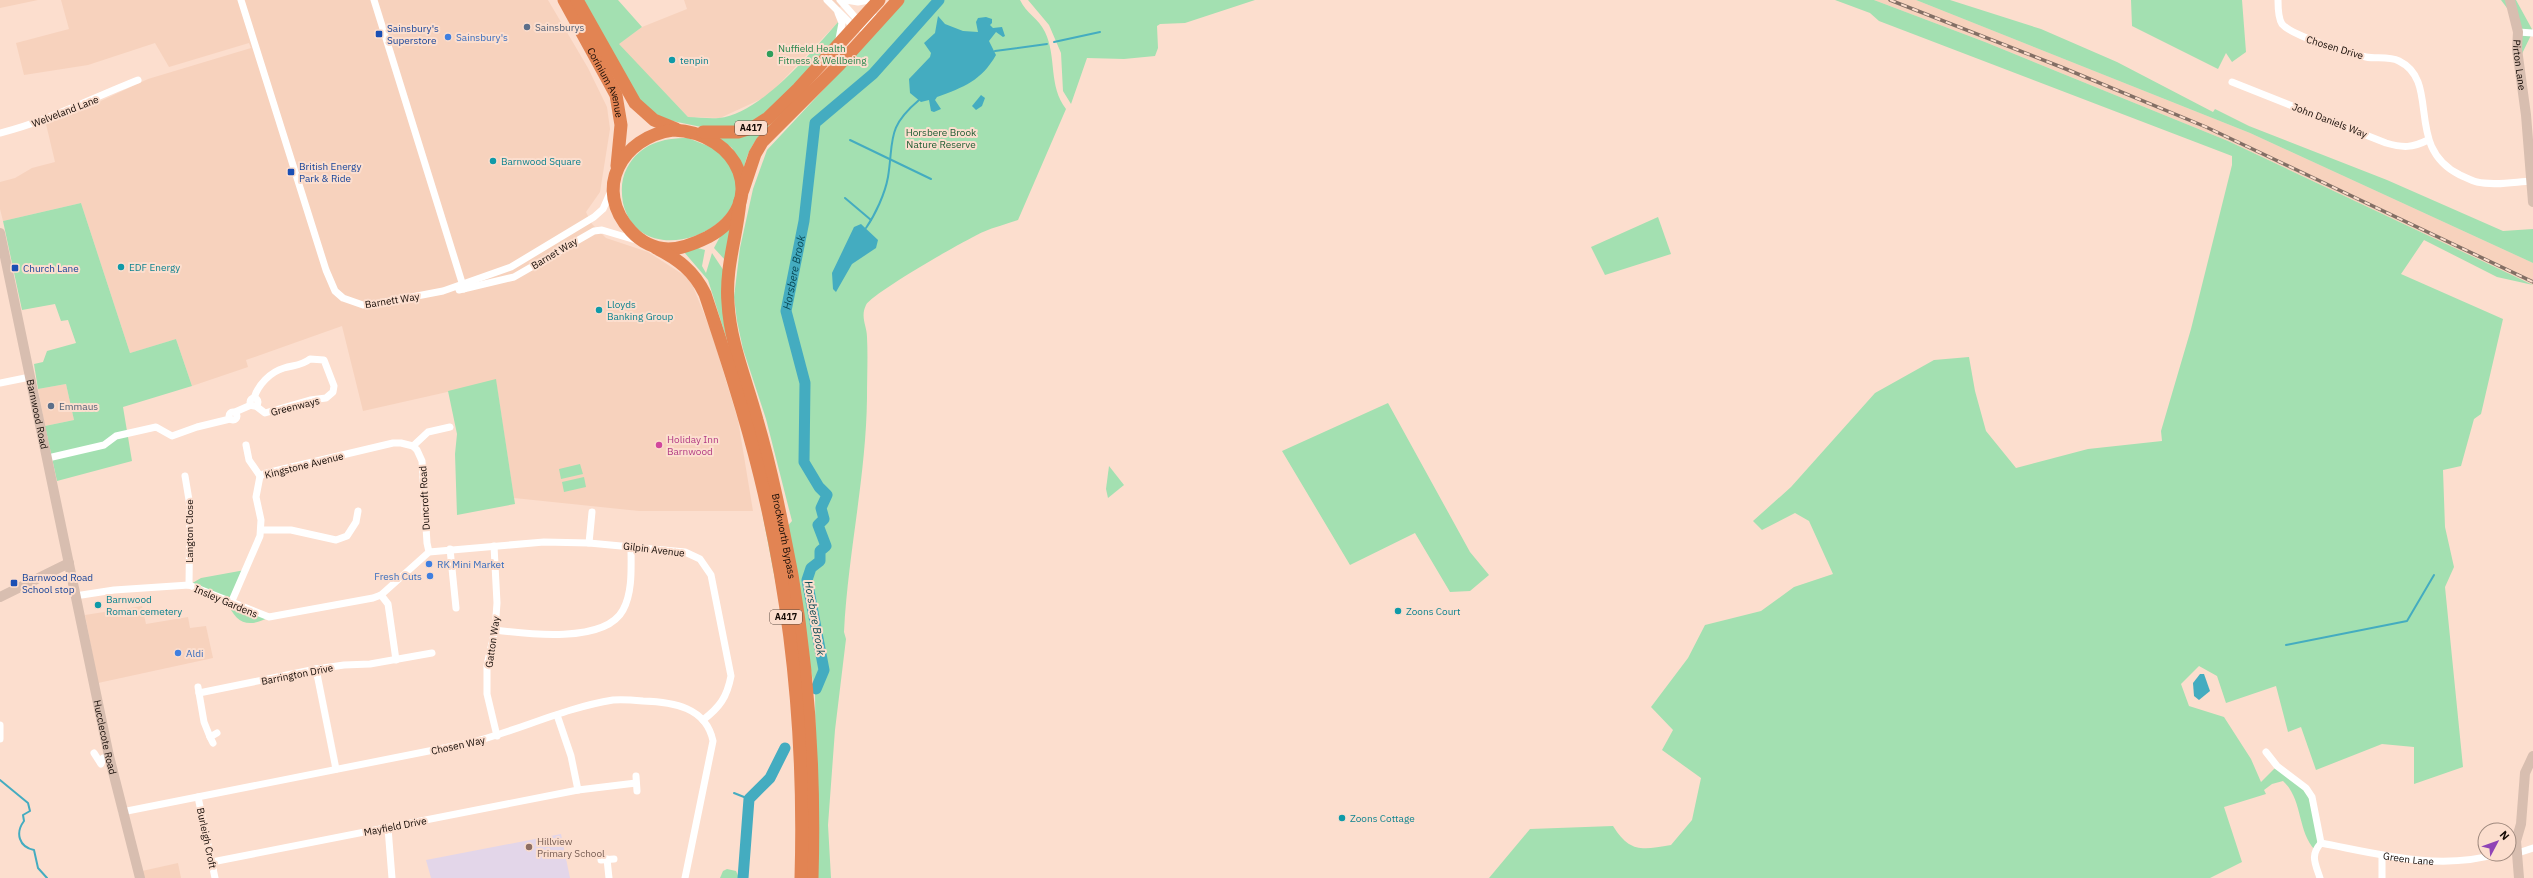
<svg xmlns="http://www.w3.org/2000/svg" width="2533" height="878" font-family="'IBM Plex Sans',sans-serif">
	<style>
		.built { fill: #f7d2bd }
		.education { fill: #e3d6e9 }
		.green { fill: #a3e0b1 }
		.water { fill: #44acc0 }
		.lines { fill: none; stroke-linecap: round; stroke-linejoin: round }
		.stream { stroke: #44acc0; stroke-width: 2 }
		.river { stroke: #44acc0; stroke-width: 11 }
		.street { stroke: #fff; stroke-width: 7 }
		.secondary { stroke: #d8beb0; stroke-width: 10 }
		.highway { stroke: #e28453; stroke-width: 13 }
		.rail-casing { stroke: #836f65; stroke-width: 3.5 }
		.rail { stroke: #fcdece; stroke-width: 2; stroke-dasharray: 6; stroke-linecap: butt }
		.service-dot { fill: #5c6f8a; stroke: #fcdece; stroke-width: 1.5 }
		.transit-dot { fill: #1a4fb4; stroke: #fcdece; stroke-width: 1.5 }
		.shop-dot { fill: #3f7fe0; stroke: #fcdece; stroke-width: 1.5 }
		.leisure-dot { fill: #2e9e5b; stroke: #fcdece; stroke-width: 1.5 }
		.culture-dot { fill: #0f9aa8; stroke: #fcdece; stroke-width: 1.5 }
		.hotel-dot { fill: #d1479c; stroke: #fcdece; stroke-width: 1.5 }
		.education-dot { fill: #8d6e63; stroke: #fcdece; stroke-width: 1.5 }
		.labels { text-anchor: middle; stroke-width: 4; stroke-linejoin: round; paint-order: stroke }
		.shield { fill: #fcdece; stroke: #5a4a41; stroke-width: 1 }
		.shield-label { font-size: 9px; font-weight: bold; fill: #140a05 }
		.service-label { font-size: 10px; fill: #4e5e75; stroke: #fcdece; text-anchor: start }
		.transit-label { font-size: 10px; fill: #164399; stroke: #fcdece; text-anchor: start }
		.shop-label { font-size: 10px; fill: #366cbe; stroke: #fcdece; text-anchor: start }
		.street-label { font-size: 10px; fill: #140a05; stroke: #fcdece }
		.leisure-label { font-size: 10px; fill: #27864d; stroke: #fcdece; text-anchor: start }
		.culture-label { font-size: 10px; fill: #0d838f; stroke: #fcdece; text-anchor: start }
		.park-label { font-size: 10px; fill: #1e5b32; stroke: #fcdece }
		.hotel-label { font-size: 10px; fill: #b23c85; stroke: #fcdece; text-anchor: start }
		.education-label { font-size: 10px; fill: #785e54; stroke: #fcdece; text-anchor: start }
		.water-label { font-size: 11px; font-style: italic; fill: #084752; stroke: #fcdece }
	</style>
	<rect width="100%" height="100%" fill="#fcdece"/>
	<g class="built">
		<path d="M0,0H38L0,8Z"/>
		<path d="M61,0H548L588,68L607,107L610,129L600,192L586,212L592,224L606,238L648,252L690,279L711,331L738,420L753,511H639L514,498L496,381L363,411L342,326L246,360L248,367L192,386L176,339L130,353L81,203L3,221L0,209V182L15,178L32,168L55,162L46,124L75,113L148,79L251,48L249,43L169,67L155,43L88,65L24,75L16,43L69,29Z"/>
		<path d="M684,0H847L835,12L839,21L768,96L720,118L688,117L618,44L642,27L687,9Z"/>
		<path d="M1874,0H1916L2250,133L2533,263V285L2228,141L1985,42Z"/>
		<path d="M66,384L74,420L45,426L38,389Z"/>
		<path d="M142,606L146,624L188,617L190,628L206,626L213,658L98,683L85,615Z"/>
		<path d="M178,863L181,878H143L142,871Z"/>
	</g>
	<path class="education" d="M561,834L570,878H431L426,860Z"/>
	<g class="green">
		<path d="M581,0H618L642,27L619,44L688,117C698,117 709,119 719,118C760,115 813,50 839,21L838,38L774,108L746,126L706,128L663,119L640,103Z"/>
		<path d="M903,0H1020C1026,13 1039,19 1045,32C1057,57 1048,86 1066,109L1018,220C1007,224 994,227 983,232C967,239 872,293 866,305C860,317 867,326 867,337C868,357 867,377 867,398C866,477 848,553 844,632L846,639L835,730L828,825L831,878H817L815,692L785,529L792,521L766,419L743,349L737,321L734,297L740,248L753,189L767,150L838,74Z"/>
		<path d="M1028,0H1255L1185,23L1160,24L1157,26L1158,48L1155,56L1124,59L1087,58L1071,104L1063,91L1061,53L1049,25Z"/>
		<path d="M1835,0H1874L1985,42L2228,141L2533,285L2497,277L2424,240L2401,274L2503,319L2481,414L2474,419L2461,466L2443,470L2445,527L2454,567L2445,587L2463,767L2414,784V747L2382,744L2316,770L2301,727L2288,732L2276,686L2226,703L2217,676L2199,666L2181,684L2189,706L2224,717L2251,759L2261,782L2277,766L2306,788L2321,843L2315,850C2297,831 2303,799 2283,781L2272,784L2264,790L2266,794L2224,807L2242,862L2210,878H1489L1530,829L1613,826C1630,853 1642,850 1671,845L1692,820L1701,778L1662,750L1673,730L1651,707L1688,658L1705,625L1761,611L1794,587L1833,574L1809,521L1795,513L1762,530L1753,521L1791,487L1875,393L1934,360L1969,357L1975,391L1986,431L2016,468L2088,449L2162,441L2161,431L2191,329L2232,165V156L1879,21L1870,13Z"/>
		<path d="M1916,0H1950L2041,29L2117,62L2213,112L2215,109L2249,126L2387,180L2503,231L2533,229V263L2250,133Z"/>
		<path d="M2131,0H2242L2246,52L2232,62L2226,53L2218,69L2132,26Z"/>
		<path d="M2501,0H2516L2533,31L2519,60L2513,16Z"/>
		<path d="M793,105C772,123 749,139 744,168L732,148L719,138Z"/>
		<path d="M688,138L723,152C727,161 736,173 737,182C743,235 639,271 623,203C621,191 621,179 627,168C640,144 662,138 688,138Z"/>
		<path d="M81,203L130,353L176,339L192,386L123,407L132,461L57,481L45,426L74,420L66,384L38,389L34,364L43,362L47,351L76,343L68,320L61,321L55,304L22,310L3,221Z"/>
		<path d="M1658,217L1671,254L1605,275L1591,247Z"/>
		<path d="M731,224L725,260L714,248L723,231Z"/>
		<path d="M694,247L705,250L702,266L706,273L712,253L724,271L800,709L732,356L708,280L684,252Z"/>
		<path d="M496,379L515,504L457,515L455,454L457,434L448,391Z"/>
		<path d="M1388,403L1470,552L1489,575L1470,591L1450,592L1415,533L1350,565L1282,451Z"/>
		<path d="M580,464L583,474L561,479L559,469Z"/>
		<path d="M1109,466L1124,485L1108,498L1106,489Z"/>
		<path d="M584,477L586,487L564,492L562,482Z"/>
		<path d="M245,570L230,603L269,617C248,629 235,623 227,601L189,585L201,578Z"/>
		<path d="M727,869L736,871L739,878H720L723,871Z"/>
	</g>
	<g class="water">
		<path d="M938,16L945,24L963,31L978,32L976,22L978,18L986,17L992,19V23L990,25L993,28L1002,27L1005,36L1003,37L996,32L989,41L996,55C981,81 964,87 937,97L935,100L941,109L934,112L931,111L929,100L921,102L910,93L909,79L930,57L931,53L924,43L935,33Z"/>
		<path d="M981,95L985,98L982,106L976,110L972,106Z"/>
		<path d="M861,224L878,240L876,248L852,264L836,292L833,289L832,273L854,227Z"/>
		<path d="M2200,674H2204L2210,691L2199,700L2194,696L2193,683Z"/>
	</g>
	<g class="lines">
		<g class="stream">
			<path d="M1054,42L1100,32"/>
			<path d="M995,51L1047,44"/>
			<path d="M850,140L931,179"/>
			<path d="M845,198L871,220"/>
			<path d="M866,228C875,215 885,194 888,177C894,140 886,128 919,100"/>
			<path d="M2286,645L2407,621L2434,575"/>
			<path d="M0,780L28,803L30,811L23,815L24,821C15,833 19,847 34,850L38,868L47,878"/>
			<path d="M734,793L749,799"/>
		</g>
		<g class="river">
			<path id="s1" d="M816,689L824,670L807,580L811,568L820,561V551L826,546L818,525L824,519L821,508L827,495L819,487L804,462L805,383L786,311L804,221L815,123L873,74L939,0"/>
			<path d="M743,878L749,799L770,778L785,748"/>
		</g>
		<g class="street">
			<path d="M241,0L326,270L335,291L343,298L363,305L375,304L443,291L511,267L594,217L603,209L611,191"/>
			<path d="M374,0L464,289"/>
			<path d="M827,0L855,28H862L875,17"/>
			<path d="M840,0L861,24"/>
			<path d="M846,0L858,2L869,0"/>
			<path d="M2278,0C2278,7 2278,18 2282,24C2292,36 2348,53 2366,57C2376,59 2389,56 2399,61C2442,82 2403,147 2460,175C2465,177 2471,181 2477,182C2494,186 2514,182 2531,181"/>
			<path d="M838,13L842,23L839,39"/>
			<path d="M2518,32L2533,33"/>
			<path d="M2232,82L2386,143C2403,148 2412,148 2428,140"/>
			<path d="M0,133C48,121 92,98 138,80"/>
			<path d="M459,290L514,277L594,231L602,230L639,241"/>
			<path d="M0,383L30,377"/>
			<path d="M254,398C258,385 270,372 284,368C294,365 301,366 310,359L324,360L334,386L333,392L326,398L310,400L265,413L256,406"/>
			<circle cx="254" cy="402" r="4"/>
			<path d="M235,412L251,405"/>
			<circle cx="233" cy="416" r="4"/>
			<path d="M246,445L249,460L260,476"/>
			<path d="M413,446L417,450L422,461L427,543L429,552"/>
			<path d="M48,458L104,445L116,436L156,427L172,436L197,427L230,419"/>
			<path d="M185,476L190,506L189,585"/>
			<path d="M261,530H291L336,540L347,536L356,522L358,511"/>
			<path d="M589,543L592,512"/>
			<path d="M494,546L497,603L495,630L487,665V694L497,736"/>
			<path d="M450,549L456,608"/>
			<path d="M381,595L388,604L396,660"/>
			<path d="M75,596L114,590L189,585L269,617L373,598L381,595L429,552L544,542L589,543L685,552L700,559L711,575L731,676C727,697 720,707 703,720"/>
			<path d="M231,603L260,536L261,520L256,497L260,476L266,473L393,443H401L413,446L428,432L450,427"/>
			<path d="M495,630C526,634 605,644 623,610C633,592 631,566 631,546"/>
			<path d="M316,669L336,769"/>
			<path d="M198,687L204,722L210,737"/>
			<path d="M199,693L316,669L344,665L370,664L432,653"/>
			<path d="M557,715L571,756L578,790"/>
			<path d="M0,725V739"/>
			<path d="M213,743L210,737L217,733"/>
			<path d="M2266,752L2277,766L2306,788L2312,797L2321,843"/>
			<path d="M94,753L101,764L103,758L109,756"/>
			<path d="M636,776L637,791"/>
			<path d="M198,797L215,878"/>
			<path d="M122,812L469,743C518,731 563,708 613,700C622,699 633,700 643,701C673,702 706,707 713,741L685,878"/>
			<path d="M388,828L392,878"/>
			<path id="s2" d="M2321,843C2379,854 2439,871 2497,854"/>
			<path d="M2509,851L2516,849L2521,852L2533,848"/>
			<path d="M2382,855V878"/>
			<path d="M607,859L609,878"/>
			<path d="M601,860L614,859"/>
			<path d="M212,862L578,790L636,783"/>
			<path d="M2320,878C2315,863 2310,855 2321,843"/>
		</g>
		<g class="secondary">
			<path id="s3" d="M2510,0L2518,32L2517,49L2526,115L2533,202"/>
			<path id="s4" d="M0,233L109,756L140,878"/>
			<path d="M0,597L69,563"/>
			<path d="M2519,878L2516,841L2521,824L2525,773L2533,756"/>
		</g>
		<g class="highway">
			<path id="s5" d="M564,0L616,95L621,125L617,166"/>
			<path d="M577,0L635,103L654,120L676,129"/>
			<path d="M673,130C739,132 771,203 708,237C696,243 681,249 668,249C653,248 641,242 631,231C592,189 622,137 673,130Z"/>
			<path d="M703,132H738L754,127L768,118L798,89L879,0"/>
			<path d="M743,190L755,154L762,142L839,65L898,0"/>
			<path id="s6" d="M740,201C737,236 725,268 728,303C730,343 747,382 757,420C772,471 782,523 792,575C809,675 815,777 812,878"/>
			<path d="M656,248C678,259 694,271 705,294C725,354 745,414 760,476C792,606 805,744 801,878"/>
		</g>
		<defs>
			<path id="rail" d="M1890,0L2061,67L2206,127L2533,282"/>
		</defs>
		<use href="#rail" class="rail-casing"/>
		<use href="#rail" class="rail"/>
	</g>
	<g class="service-dot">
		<circle cx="527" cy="27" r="4"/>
		<circle cx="51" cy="406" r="4"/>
	</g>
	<g class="transit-dot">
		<rect x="375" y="30" width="8" height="8" rx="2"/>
		<rect x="287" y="168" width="8" height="8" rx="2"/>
		<rect x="11" y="264" width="8" height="8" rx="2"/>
		<rect x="10" y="579" width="8" height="8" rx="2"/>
	</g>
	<g class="shop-dot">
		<circle cx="448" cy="37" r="4"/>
		<circle cx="429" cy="564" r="4"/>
		<circle cx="430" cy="576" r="4"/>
		<circle cx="178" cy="653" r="4"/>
	</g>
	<circle class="leisure-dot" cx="770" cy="54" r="4"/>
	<g class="culture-dot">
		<circle cx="672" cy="60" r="4"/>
		<circle cx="493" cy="161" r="4"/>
		<circle cx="121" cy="267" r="4"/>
		<circle cx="599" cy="310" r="4"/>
		<circle cx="98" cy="605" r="4"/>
		<circle cx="1398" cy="611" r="4"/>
		<circle cx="1342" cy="818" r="4"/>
	</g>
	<circle class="hotel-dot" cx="659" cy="445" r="4"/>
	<circle class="education-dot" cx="529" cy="847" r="4"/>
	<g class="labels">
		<g class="shield">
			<rect x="735" y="121" width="32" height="14" rx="3"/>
			<rect x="770" y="610" width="32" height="14" rx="3"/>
		</g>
		<g class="shield-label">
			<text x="751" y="131">A417</text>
			<text x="786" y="620">A417</text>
		</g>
		<g class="service-label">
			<text x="535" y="31">Sainsburys</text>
			<text x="59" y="410">Emmaus</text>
		</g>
		<g class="transit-label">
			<text x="387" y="32">Sainsbury's<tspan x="387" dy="12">Superstore</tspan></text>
			<text x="299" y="170">British Energy<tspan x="299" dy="12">Park &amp; Ride</tspan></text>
			<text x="23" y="272">Church Lane</text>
			<text x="22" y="581">Barnwood Road<tspan x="22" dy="12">School stop</tspan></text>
		</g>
		<g class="shop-label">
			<text x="456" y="41">Sainsbury's</text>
			<text x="437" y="568">RK Mini Market</text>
			<text x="422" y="580" text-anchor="end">Fresh Cuts</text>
			<text x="186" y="657">Aldi</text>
		</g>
		<g class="street-label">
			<text transform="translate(2335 47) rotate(17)" y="4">Chosen Drive</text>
			<text dy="4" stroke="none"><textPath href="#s3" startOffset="66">Pirton Lane</textPath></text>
			<text dy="4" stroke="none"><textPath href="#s5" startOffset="93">Corinium Avenue</textPath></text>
			<text transform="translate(65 111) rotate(-21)" y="4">Welveland Lane</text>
			<text transform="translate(2330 120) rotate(21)" y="4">John Daniels Way</text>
			<text transform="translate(554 253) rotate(-31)" y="4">Barnet Way</text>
			<text transform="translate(392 300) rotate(-9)" y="4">Barnett Way</text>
			<text transform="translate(295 406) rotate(-14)" y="4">Greenways</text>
			<text dy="4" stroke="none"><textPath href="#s4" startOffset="185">Barnwood Road</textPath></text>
			<text transform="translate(304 465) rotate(-14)" y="4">Kingstone Avenue</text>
			<text transform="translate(424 498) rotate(-93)" y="4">Duncroft Road</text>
			<text transform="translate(189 531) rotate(-90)" y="4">Langton Close</text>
			<text dy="4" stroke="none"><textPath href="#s6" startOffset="343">Brockworth Bypass</textPath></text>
			<text transform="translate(654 549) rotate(7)" y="4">Gilpin Avenue</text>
			<text transform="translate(226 601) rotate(23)" y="4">Insley Gardens</text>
			<text transform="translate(492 642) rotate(-82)" y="4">Gatton Way</text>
			<text transform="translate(297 674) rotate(-11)" y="4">Barrington Drive</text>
			<text dy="4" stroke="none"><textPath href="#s4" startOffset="515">Hucclecote Road</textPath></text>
			<text transform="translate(458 745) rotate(-12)" y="4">Chosen Way</text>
			<text transform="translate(395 826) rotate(-11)" y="4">Mayfield Drive</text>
			<text transform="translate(207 838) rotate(78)" y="4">Burleigh Croft</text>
			<text dy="4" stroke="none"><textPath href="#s2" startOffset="89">Green Lane</textPath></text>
		</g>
		<g class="leisure-label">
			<text x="778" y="52">Nuffield Health<tspan x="778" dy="12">Fitness &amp; Wellbeing</tspan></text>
		</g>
		<g class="culture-label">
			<text x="680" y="64">tenpin</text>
			<text x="501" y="165">Barnwood Square</text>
			<text x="129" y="271">EDF Energy</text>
			<text x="607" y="308">Lloyds<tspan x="607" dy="12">Banking Group</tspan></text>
			<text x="106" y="603">Barnwood<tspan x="106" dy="12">Roman cemetery</tspan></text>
			<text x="1406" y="615">Zoons Court</text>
			<text x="1350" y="822">Zoons Cottage</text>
		</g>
		<g class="park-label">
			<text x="941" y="136">Horsbere Brook<tspan x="941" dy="12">Nature Reserve</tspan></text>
		</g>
		<g class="hotel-label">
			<text x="667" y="443">Holiday Inn<tspan x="667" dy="12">Barnwood</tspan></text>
		</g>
		<g class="education-label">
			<text x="537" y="845">Hillview<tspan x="537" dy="12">Primary School</tspan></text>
		</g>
		<g class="water-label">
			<text dy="4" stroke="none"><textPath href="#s1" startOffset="444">Horsbere Brook</textPath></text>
			<text transform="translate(815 618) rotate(80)" y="4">Horsbere Brook</text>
		</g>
	</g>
	<g transform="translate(2497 842) rotate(49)"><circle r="19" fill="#fcdece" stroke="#9f897e"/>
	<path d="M0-3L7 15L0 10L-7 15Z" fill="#9044b6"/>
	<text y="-6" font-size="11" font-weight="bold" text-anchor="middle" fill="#140a05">N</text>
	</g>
</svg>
